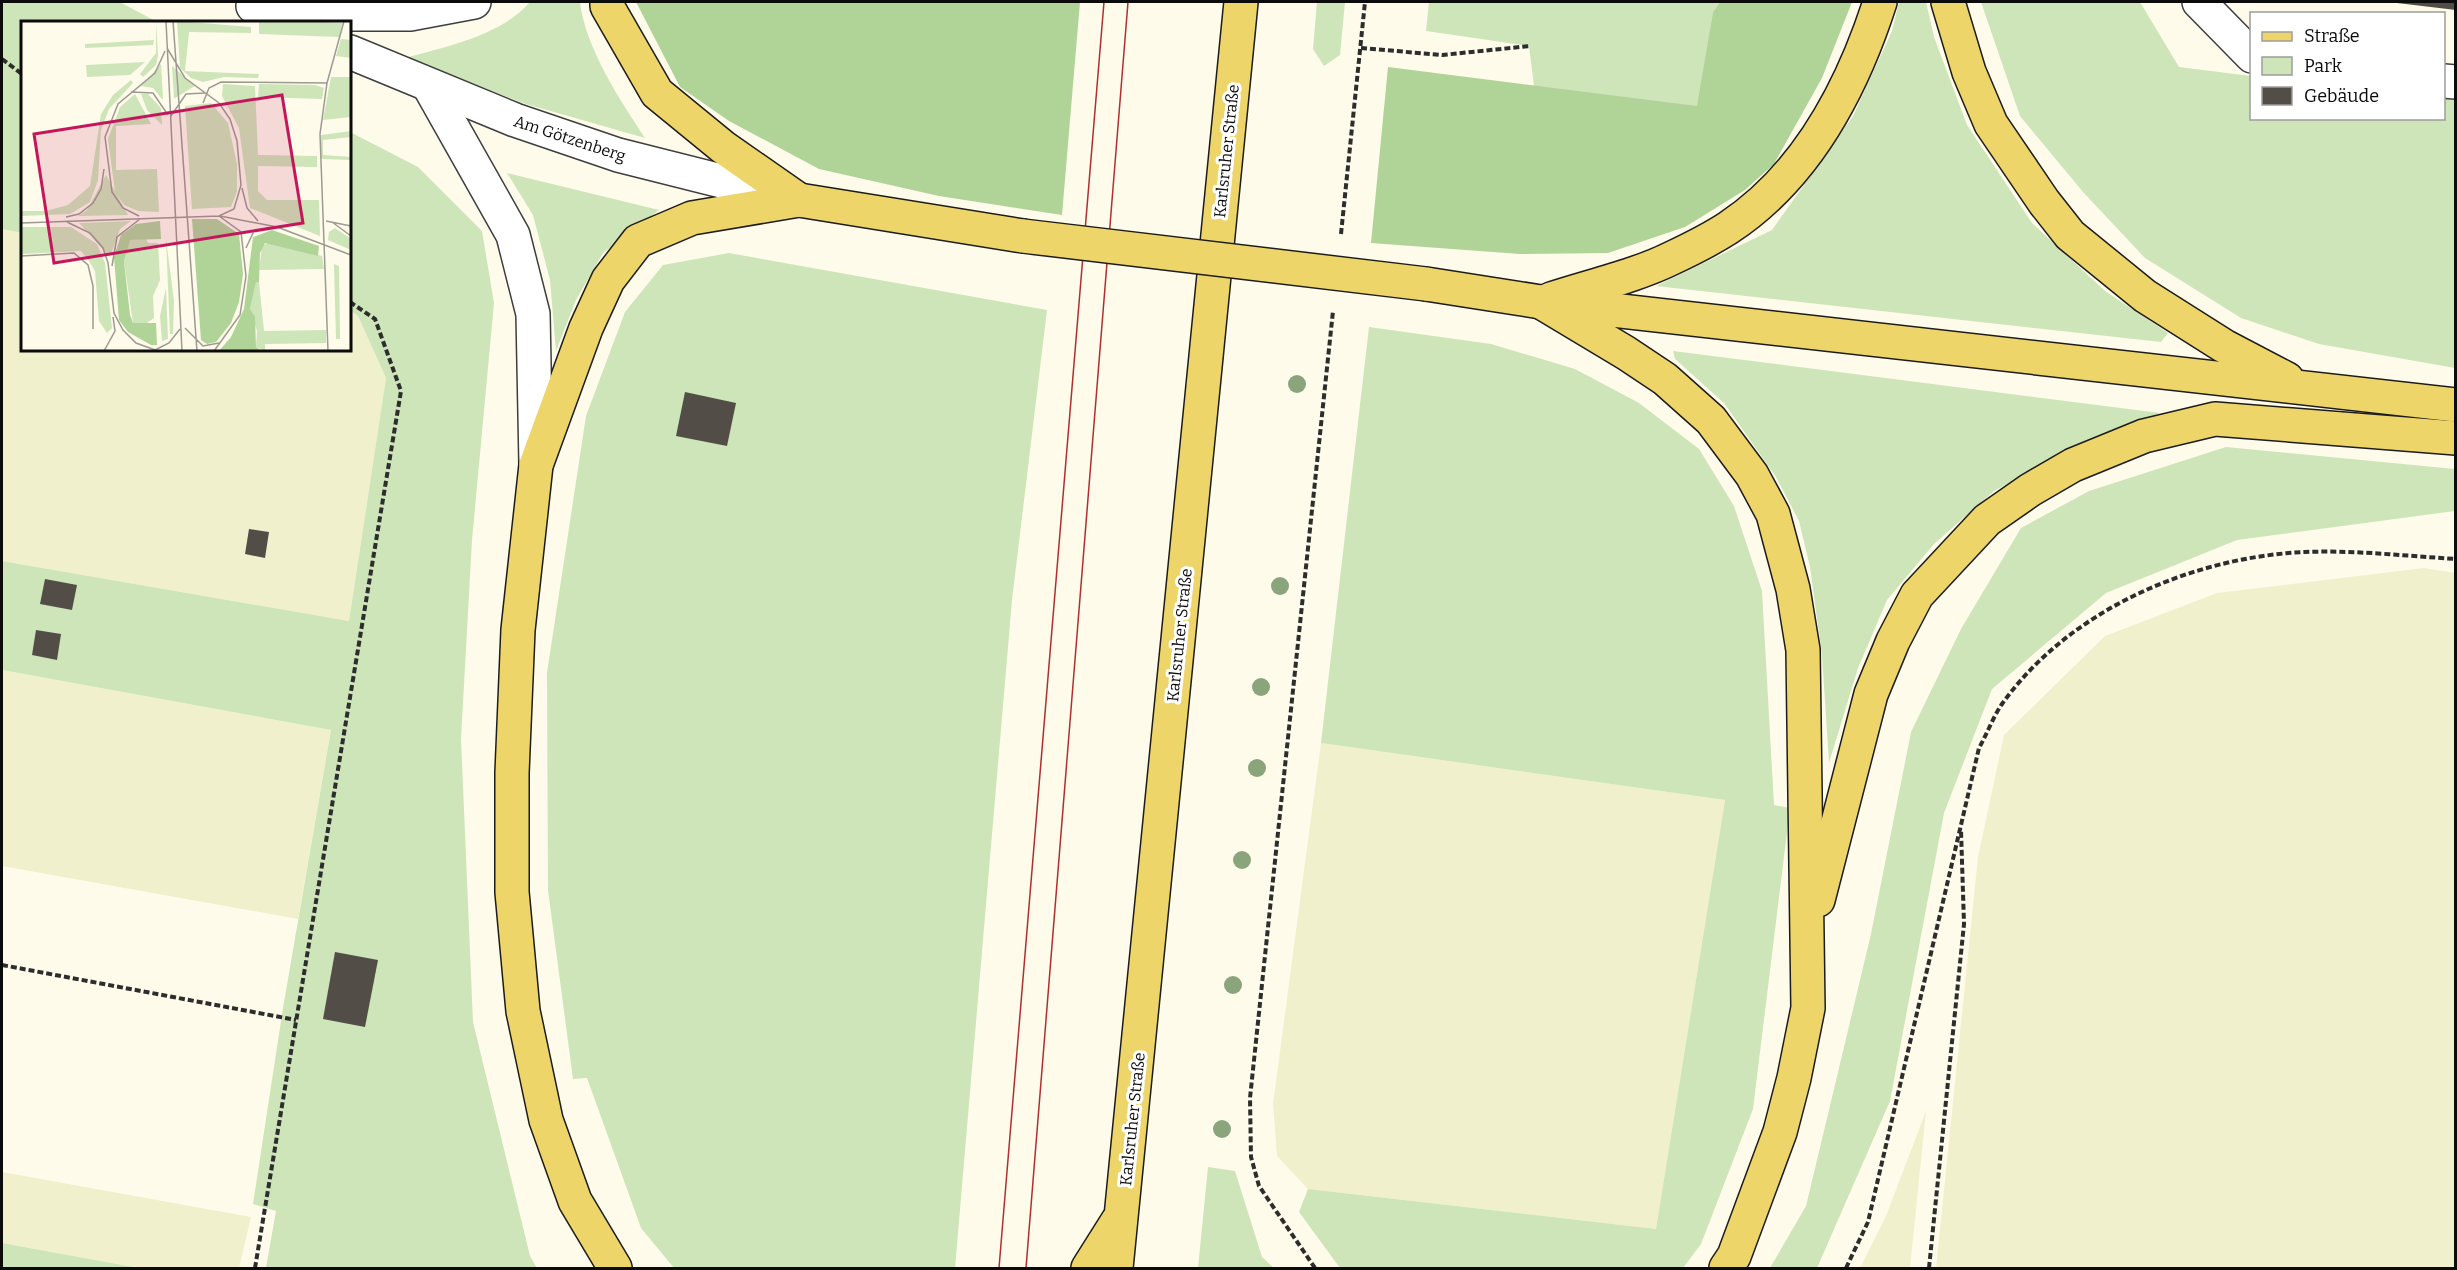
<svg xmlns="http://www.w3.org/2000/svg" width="2457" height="1270" font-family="Bitter,serif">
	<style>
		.farmland { fill: #f1f0cd }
		.green { fill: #cde5b8 }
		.forest { fill: #b0d498 }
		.building { fill: #534d48 }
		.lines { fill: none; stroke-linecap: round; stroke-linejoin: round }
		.minor-casing { stroke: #3e3e3e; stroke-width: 36 }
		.major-casing { stroke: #1c1c1c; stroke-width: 36 }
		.path { stroke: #2d2d2d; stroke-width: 4; stroke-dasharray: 6 3; stroke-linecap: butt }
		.minor { stroke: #fff; stroke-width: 33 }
		.major { stroke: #eed56a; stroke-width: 33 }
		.tram { stroke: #b02f2e; stroke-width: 1.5 }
		.major-bridge-casing { stroke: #1c1c1c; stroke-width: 36; stroke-linecap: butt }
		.major-bridge { stroke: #eed56a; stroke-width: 33 }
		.tree { fill: #8aa47c }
		.labels { text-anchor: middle; stroke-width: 6; stroke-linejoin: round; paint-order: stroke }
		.street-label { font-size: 16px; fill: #0b0b0b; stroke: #fff }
		.inset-road { fill: none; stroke: #9d9b91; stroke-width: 1.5 }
		.view { fill: #c2185b; fill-opacity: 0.15; stroke: #c2185b; stroke-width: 3 }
		.inset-edge { fill: none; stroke: #0b0b0b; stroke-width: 3 }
	</style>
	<rect width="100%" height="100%" fill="#fefbeb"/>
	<g class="farmland">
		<path d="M2,229L22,233V350H350V310L358,316L386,378L349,621L2,561Z"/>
		<path d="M2424,568L2456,573L2455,1268H1936L1978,857L2004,735L2105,636L2217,593Z"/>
		<path d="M2,670L331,730L298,919L2,866Z"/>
		<path d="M1321,743L1725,800L1656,1229L1308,1189L1277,1156L1273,1104Z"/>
		<path d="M1926,1111L1910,1268H1860L1886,1216Z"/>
		<path d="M2,1172L251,1217L239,1268H139L2,1243Z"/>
	</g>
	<g class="green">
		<path d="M2,2H120L157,22H22V233L2,229Z"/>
		<path d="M530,2H580C585,47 620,100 645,138L526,104L405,58C448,46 500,36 530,2Z"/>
		<path d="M1317,2H1345L1340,55L1324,66L1313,49Z"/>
		<path d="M1429,2H1720L1713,12L1698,107L1534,86L1529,46L1426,31Z"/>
		<path d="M1899,2H1926L1934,37L1967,125L2032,223L2105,291L2168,333L2161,342L1656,286L1772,230L1853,116L1892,31Z"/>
		<path d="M1981,2H2140L2179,67L2251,76L2252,118H2444V98L2455,100V368L2319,344L2241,318L2145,258L2083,192L2020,116Z"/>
		<path d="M350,132L418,167L482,231L494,303L472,540L461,739L473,1022L530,1256L537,1268H266L276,1211L253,1204L283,1008L331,730L2,670V561L349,621L386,378L358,316L350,310Z"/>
		<path d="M507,173L659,210L603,253L576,300L556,351L550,280L533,215Z"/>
		<path d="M729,253L1047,310L1012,600L955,1268H674L641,1228L587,1078L573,1079L548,890L547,673L586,416L625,312L663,265Z"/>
		<path d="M1369,327L1491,344L1575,369L1639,403L1699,449L1734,506L1762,591L1774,805L1790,808L1753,1109L1701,1244L1683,1268H1340L1299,1212L1308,1189L1656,1229L1725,800L1321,743Z"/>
		<path d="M1673,351L2160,413L2060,456L1994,491L1934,544L1887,600L1858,668L1829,763L1822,655L1810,567L1799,521L1776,477L1724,403L1675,359Z"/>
		<path d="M2226,447L2455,469V511L2237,540L2106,593L1992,689L1944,813L1890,1101L1817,1268H1770L1806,1206L1871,934L1911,732L1961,629L2021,528L2089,491Z"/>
		<path d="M1208,1167L1235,1171L1262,1257L1274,1268H1198Z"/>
		<path d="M2,1243L139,1268H2Z"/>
	</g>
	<g class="forest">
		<path d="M636,2H1080L1062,215L939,196L819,169L729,121L680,87Z"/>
		<path d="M1720,2H1852L1822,78L1774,164L1745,190L1685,227L1608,253L1520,254L1371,243L1388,67L1697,106L1713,12Z"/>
	</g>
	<g class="building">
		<path d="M2397,2H2456V10L2397,3Z"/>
		<path d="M685,392L736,403L727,446L676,436Z"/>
		<path d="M249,529L269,532L265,558L245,554Z"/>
		<path d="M45,579L77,585L72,610L40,604Z"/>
		<path d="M36,630L61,634L57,660L32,655Z"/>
		<path d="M335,952L378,960L365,1027L323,1019Z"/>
	</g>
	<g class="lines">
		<defs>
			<g id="minor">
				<path d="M2199,2L2252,56"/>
				<path d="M253,6L347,14H410L474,2"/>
				<path d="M350,52L515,120L618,155L797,200"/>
				<path d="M2444,81L2456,82"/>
				<path d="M429,86L513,235L533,314L536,465"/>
			</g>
			<g id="major">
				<path d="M607,2V6L657,93L723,147L799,200"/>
				<path d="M1948,2L1969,72L1991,124L2044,202L2070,235L2145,296L2224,346L2287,379"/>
				<path d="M1426,284L1541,302L2456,405"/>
				<path d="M1551,299C1590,286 1636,276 1672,258C1691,249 1711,239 1728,228C1807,176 1852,89 1880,2"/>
				<path d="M1541,302L1626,353L1665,379L1711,420L1752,475L1773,514L1793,589L1803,650L1808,1008L1794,1078L1780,1132L1734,1256L1726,1268"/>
				<path d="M1818,900L1871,694L1893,641L1917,595L1987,520L2030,490L2073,465L2144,436L2215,419L2456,438"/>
				<path d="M615,1268L575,1201L546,1120L523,1011L512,892V773L518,630L536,465L586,328L608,280L638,241L692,218L799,200L1023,236"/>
				<path d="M1088,1268L1117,1222"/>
				<path d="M1116,1268L1241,2"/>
			</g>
		</defs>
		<use href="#minor" class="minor-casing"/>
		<use href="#major" class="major-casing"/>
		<g class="path">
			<path d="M1361,48L1442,55L1530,46"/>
			<path d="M2,59L22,74"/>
			<path d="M1341,234L1365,2"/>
			<path d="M2,965L296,1020"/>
			<path d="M255,1268L401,391L375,319L350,302"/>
			<path d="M1315,1268L1259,1186L1251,1157L1250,1098L1333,311"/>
			<path d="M1846,1268L1868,1222L1979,748C1987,734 1993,717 2002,704C2069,610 2192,557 2305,552C2355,550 2406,556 2456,559"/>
			<path d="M1929,1268L1964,924L1961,830"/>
		</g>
		<use href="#minor" class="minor"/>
		<use href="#major" class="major"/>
		<g class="tram">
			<path d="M999,1268L1104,2"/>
			<path d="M1026,1268L1128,2"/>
		</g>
		<defs>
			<path id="major-bridge" d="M1023,236L1426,284"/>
		</defs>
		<use href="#major-bridge" class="major-bridge-casing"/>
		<use href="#major-bridge" class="major-bridge"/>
	</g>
	<g class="tree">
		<circle cx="1297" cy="384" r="9"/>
		<circle cx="1280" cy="586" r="9"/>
		<circle cx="1261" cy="687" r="9"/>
		<circle cx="1257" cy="768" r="9"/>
		<circle cx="1242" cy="860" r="9"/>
		<circle cx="1233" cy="985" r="9"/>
		<circle cx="1222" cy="1129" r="9"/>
	</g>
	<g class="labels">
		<g class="street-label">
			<text transform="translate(570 138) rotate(18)" y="6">Am Götzenberg</text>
			<text transform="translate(1226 151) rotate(-84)" y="6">Karlsruher Straße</text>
			<text transform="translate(1179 635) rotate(-84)" y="6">Karlsruher Straße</text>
			<text transform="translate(1132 1119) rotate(-84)" y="6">Karlsruher Straße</text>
		</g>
	</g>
	<g transform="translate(21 21)">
		<rect width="330" height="330" fill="#fefbeb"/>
		<path d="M135,0L137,35L135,44L122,56L119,53L135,32ZM156,0L230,6V12L168,11L164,50L238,53L237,57L203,56L182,61L170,57L159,47ZM238,0H282L321,2L318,16L238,13ZM320,18L330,19V37L315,35ZM133,19L132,24L64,27V23ZM124,41L109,54L66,56L65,44ZM140,43L142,78H141L132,67L120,65ZM151,45L174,65L154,77H153ZM310,56H330V96L302,99ZM110,59L112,62L88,88L80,109L77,159L69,181L49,193L0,195V190H25L47,184L69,165L80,93L92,74ZM202,63L234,65L237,134L296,135V146L237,145V170L246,179H298L299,215L229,187L218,107L201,75ZM238,63L294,64L303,67L301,78L237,76ZM114,73L130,103L95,105V149L136,148L138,191L117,190L103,184L94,171L87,118L99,86ZM120,73H127L140,87L141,104L126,89ZM190,82L207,102L216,143V170L210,186L171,188L164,85ZM330,110V116L302,119V134L330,136V139L300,138V114ZM85,154L107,194L57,195L66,189ZM110,200L99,208L89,236L58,202ZM0,206H50L76,223L84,242L91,307L86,312L78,300L74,250L68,240L60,230L1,233ZM314,207L330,218V229L307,219L308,211ZM125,218L127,222H137L139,259L132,275L133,297L126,302H112L103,240L108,219ZM145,218L153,280L152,313H149ZM248,221L301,235L303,248L238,249L241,225ZM313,243L318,245L319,318H315ZM235,260L238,261L243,310L305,309V322L244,323V330L235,326L236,310L229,288ZM145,267L147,318L141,320L139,295Z" fill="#cde5b8"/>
		<path d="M171,198H196L218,213L222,253L218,281L210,302L195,321L186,323L180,319ZM139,200L140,218L109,219L103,240L109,294L112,302H135L136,324H130L107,311L98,299L93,236L100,214L115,203ZM251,209L298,225L297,235L244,222L239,232L238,261H235L229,288L234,296L235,326L241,330H198L210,316L223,288L232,216Z" fill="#b0d498"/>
		<path class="inset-road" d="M145,0L161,330M152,0L176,330M110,71L132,72L147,94M182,82L188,67L200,61L306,62M150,95L165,73L184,72M221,167L226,187L237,200M118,195L102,187L91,171L84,116L97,83L134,52L144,30M199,195L256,206L330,234M45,196L58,193L72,182L80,168L83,148M305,200L330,205M46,201L69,212L82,227L87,242L93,292L102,309L115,322L137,330M311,201L330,215M0,202L198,195L213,188L220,164L216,120L209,98L198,82L164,57L146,27M225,227L233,210L252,206M0,235L53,232L67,244L72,265V308M91,245L96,216L119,198M164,307L182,325L198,322M134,329L148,322L159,308M83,330L94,310L92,296M193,330L219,294L225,255L220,211L198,195M307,330L299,113L306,62L323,0"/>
		<path class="view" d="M261,74L282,202L33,242L13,113Z"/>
		<rect width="330" height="330" class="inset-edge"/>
	</g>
	<rect width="2457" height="1270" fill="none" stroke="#0b0b0b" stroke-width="6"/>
	<rect x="2250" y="12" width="195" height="108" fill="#ffffff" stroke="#9d9d9d" stroke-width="1.5"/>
	<rect x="2262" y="32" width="30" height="9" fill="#eed56a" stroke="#9d9d9d" stroke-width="1.5"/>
	<text x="2304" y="42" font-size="18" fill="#0b0b0b">Straße</text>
	<rect x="2262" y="57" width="30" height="18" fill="#cde5b8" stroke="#9d9d9d" stroke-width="1.5"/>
	<text x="2304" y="72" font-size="18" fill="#0b0b0b">Park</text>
	<rect x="2262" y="87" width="30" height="18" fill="#534d48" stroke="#9d9d9d" stroke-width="1.5"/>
	<text x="2304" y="102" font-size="18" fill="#0b0b0b">Gebäude</text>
</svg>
